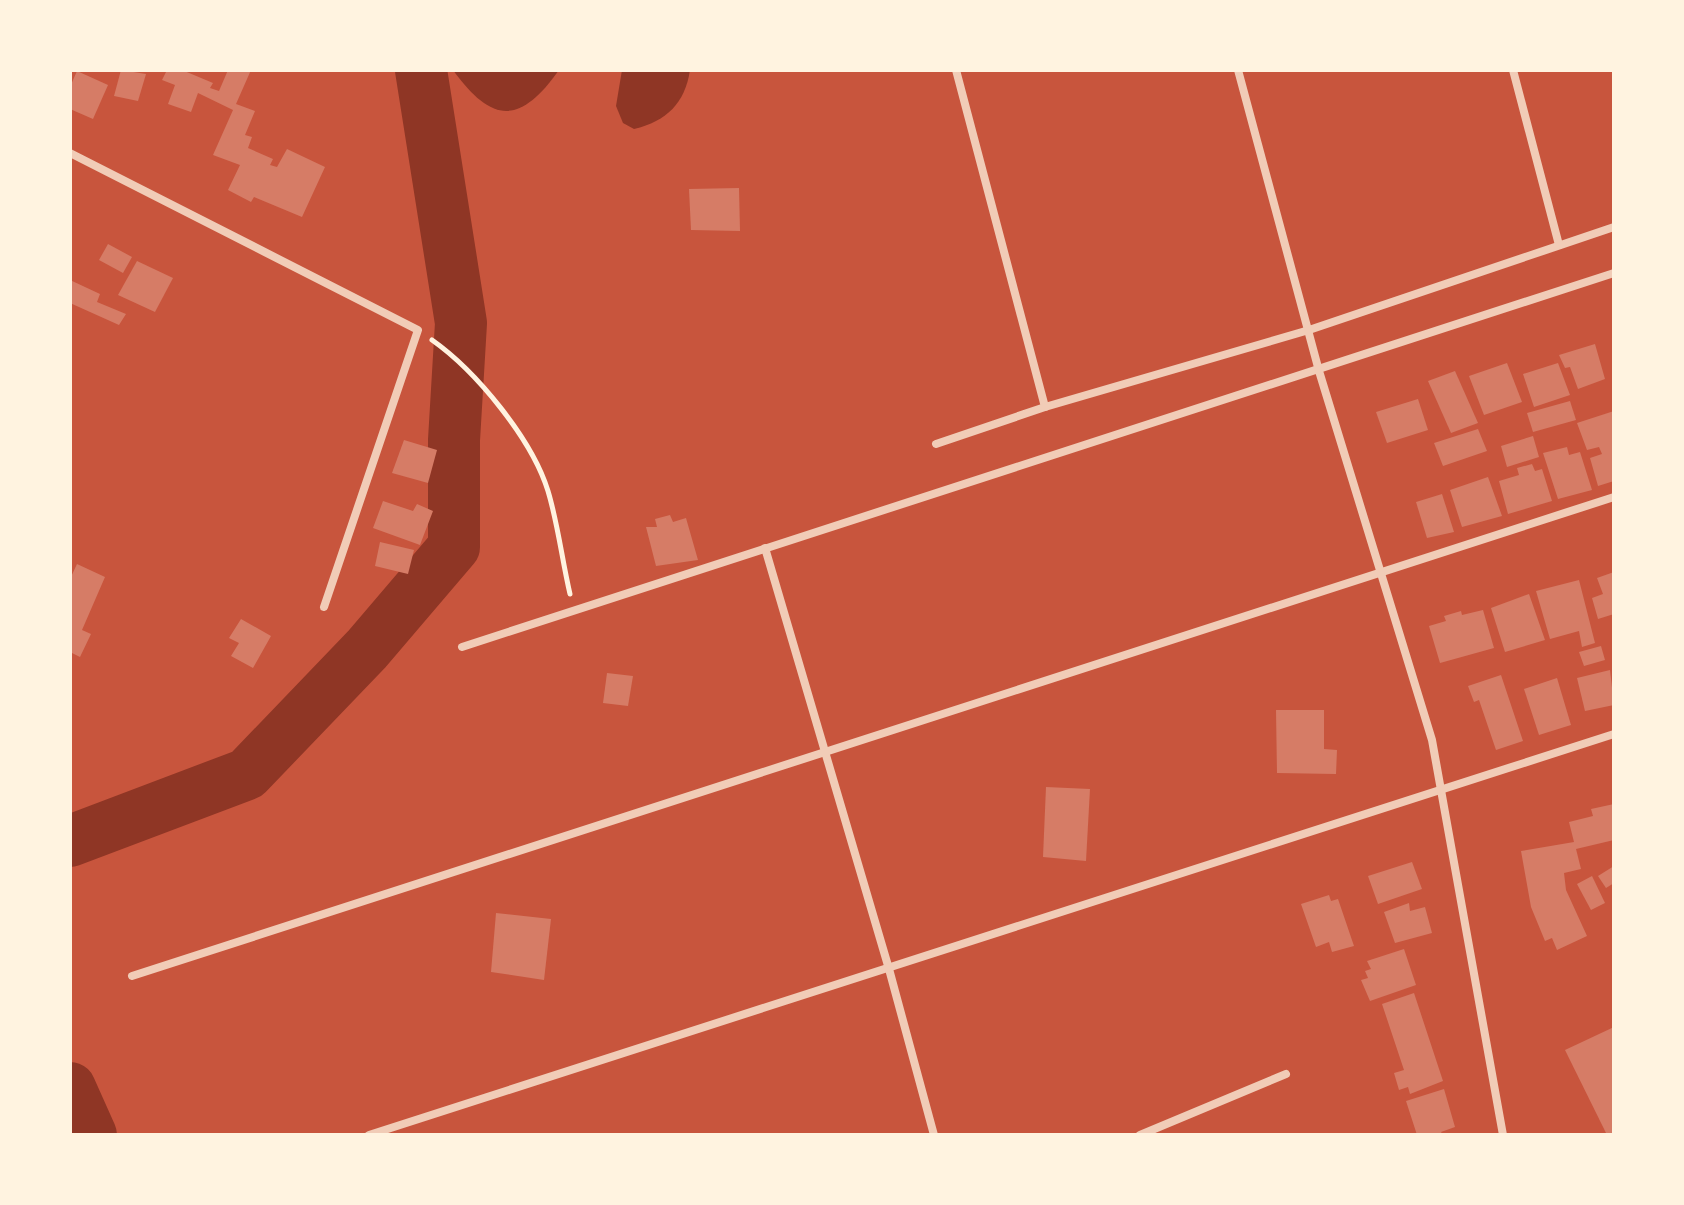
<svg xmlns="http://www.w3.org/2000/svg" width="1684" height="1205" font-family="'Archivo Narrow',sans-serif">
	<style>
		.water { fill: #8f3625 }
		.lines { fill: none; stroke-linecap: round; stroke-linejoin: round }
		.river { stroke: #8f3625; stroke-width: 52 }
		.building { fill: #d67c66 }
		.path { stroke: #fff3e0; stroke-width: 5 }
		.minor { stroke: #f1ccb7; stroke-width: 8 }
	</style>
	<rect width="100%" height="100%" fill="#c8553d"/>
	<g class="water">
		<path d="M453,70H559C520,125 492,124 453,70Z"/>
		<path d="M622,70H690C685,103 667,121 634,129L623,123L616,106Z"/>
	</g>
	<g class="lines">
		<g class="river">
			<path d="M70,841L247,774L367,649L454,547V440L461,323L421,70"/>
			<path d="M70,1088L91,1135"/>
		</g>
	</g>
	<g class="building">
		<path d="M121,70L146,74L138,101L114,96Z"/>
		<path d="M167,70H182L213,83L210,88L219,91L228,70H251L236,104L255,111L245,135L252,137L248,148L273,159L270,165L277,167L287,149L325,167L302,217L254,197L251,202L228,190L240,165L213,155L233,110L198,93L191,112L168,104L175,85L162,80Z"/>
		<path d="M77,71L108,85L93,119L70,109V87Z"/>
		<path d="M739,188L740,231L691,230L689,189Z"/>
		<path d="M108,244L132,257L123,273L99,260Z"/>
		<path d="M137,261L173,278L155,312L118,295Z"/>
		<path d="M70,280L100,294L97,302L126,314L119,325L70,303Z"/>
		<path d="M1595,344L1605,379L1578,389L1570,367L1565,368L1559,355Z"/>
		<path d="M1507,363L1522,402L1484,415L1469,376Z"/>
		<path d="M1558,363L1570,395L1534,407L1523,374Z"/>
		<path d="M1455,371L1478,423L1451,433L1428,381Z"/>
		<path d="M1418,399L1428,430L1387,443L1376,412Z"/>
		<path d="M1570,401L1576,420L1533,432L1527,413Z"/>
		<path d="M1614,411V481L1598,486L1590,458L1602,454L1599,447L1587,450L1577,423Z"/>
		<path d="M1478,429L1487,451L1443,466L1434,443Z"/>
		<path d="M1533,436L1539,457L1507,467L1501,446Z"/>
		<path d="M404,440L437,450L428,483L392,473Z"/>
		<path d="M1567,447L1569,455L1580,452L1592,490L1558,499L1543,453Z"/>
		<path d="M1532,464L1535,471L1542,469L1552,501L1508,514L1499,481L1519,475L1517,468Z"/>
		<path d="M1488,477L1502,516L1462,527L1450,490Z"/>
		<path d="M1442,494L1454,532L1427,538L1416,502Z"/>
		<path d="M383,501L413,511L417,504L433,511L420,545L373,528Z"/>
		<path d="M670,515L673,522L686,518L698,560L656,566L646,527H657L655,519Z"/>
		<path d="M380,542L414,550L408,574L375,566Z"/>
		<path d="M77,564L105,577L82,630L91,634L80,657L70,652V579Z"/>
		<path d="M1614,572V614L1598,619L1592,598L1603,594L1597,578Z"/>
		<path d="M1579,580L1595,643L1582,647L1579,631L1550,639L1536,591Z"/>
		<path d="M1529,594L1545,640L1505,652L1491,608Z"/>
		<path d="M1483,610L1494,648L1440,663L1429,626L1446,621L1444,616L1461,611L1462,615Z"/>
		<path d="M241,619L271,636L253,668L231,656L239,643L229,638Z"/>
		<path d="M1601,646L1605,660L1584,666L1579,652Z"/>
		<path d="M1610,670L1614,705L1585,711L1577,678Z"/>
		<path d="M607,673L633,676L628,706L603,703Z"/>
		<path d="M1501,675L1523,741L1496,750L1479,700L1474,702L1468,686Z"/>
		<path d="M1557,678L1571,725L1539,735L1524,689Z"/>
		<path d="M1276,710H1324V749L1337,750L1336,774L1277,773Z"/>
		<path d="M1046,787L1090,789L1086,861L1043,857Z"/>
		<path d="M1614,804V840L1576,849L1581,869L1564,873L1566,890L1587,936L1557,950L1552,938L1545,941L1531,907L1521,851L1574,842L1569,822L1593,816L1591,809Z"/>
		<path d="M1412,862L1422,889L1378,904L1368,876Z"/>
		<path d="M1614,866V883L1606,888L1598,876Z"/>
		<path d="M1592,876L1605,903L1591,910L1577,884Z"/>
		<path d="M1329,895L1331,901L1338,899L1354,946L1332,952L1329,942L1316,947L1301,904Z"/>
		<path d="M1409,903L1410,911L1425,907L1432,933L1395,943L1384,912Z"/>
		<path d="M496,913L551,919L544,980L491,972Z"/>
		<path d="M1404,949L1416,985L1370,1001L1361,980L1368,978L1365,971L1371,969L1367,961Z"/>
		<path d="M1414,993L1443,1081L1410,1094L1408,1087L1399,1090L1394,1073L1404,1070L1382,1004Z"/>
		<path d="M1614,1027V1135H1607L1565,1050Z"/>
		<path d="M1444,1089L1455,1127L1441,1132L1443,1135H1417L1406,1101Z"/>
	</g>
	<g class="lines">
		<path class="path" d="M432,340C476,371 532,439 548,491C558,524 562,560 570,594"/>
		<g class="minor">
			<path d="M956,70L1045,407"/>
			<path d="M1238,70L1319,371L1432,740L1503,1135"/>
			<path d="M1513,70L1559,245"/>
			<path d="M70,153L418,330L324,607"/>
			<path d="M936,444L1045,407L1309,330L1614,227"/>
			<path d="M765,548L889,969L934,1135"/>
			<path d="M462,647L1614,273"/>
			<path d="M132,976L1614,497"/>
			<path d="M369,1135L1614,734"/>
			<path d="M1140,1135L1286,1074"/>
		</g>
	</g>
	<rect width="1684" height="1205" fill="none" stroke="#fff3e0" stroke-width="144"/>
</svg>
